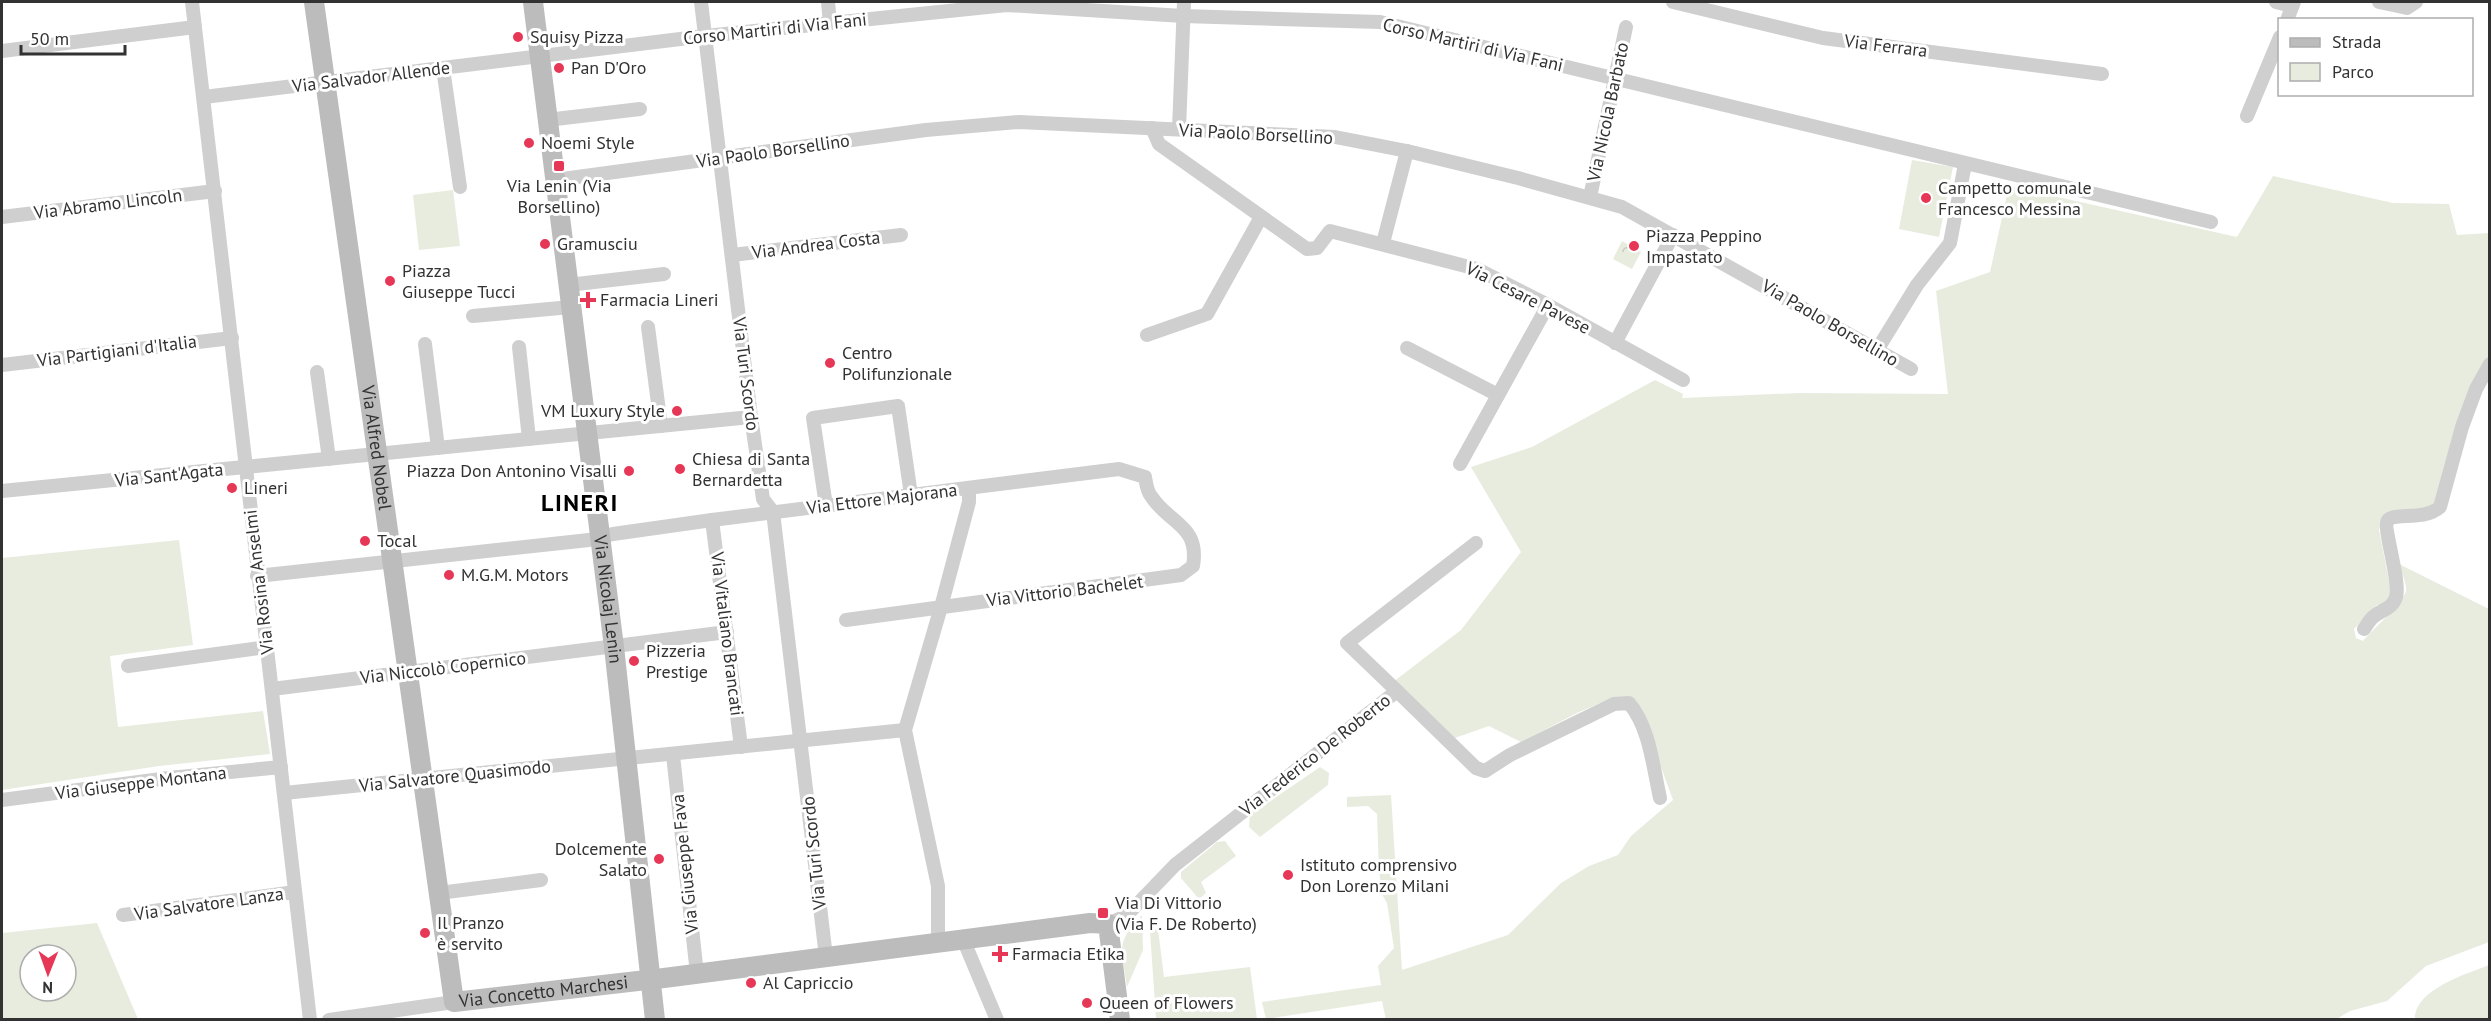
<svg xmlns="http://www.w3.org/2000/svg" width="2491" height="1021" font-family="'PT Sans',sans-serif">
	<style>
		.green { fill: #e7ecde; fill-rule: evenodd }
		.park { fill: url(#park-crowns) }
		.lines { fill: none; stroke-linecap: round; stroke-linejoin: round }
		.street { stroke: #cfcfcf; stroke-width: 14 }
		.secondary { stroke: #bcbcbc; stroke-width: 20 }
		.poi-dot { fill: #e73757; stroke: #fff; stroke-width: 2 }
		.labels { text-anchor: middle; stroke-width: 6; stroke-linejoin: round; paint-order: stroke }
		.street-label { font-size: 18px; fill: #323232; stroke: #fff }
		.poi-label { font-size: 18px; fill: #323232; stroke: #fff; text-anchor: start }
		.district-label { font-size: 24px; font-weight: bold; letter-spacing: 1.5px; fill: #000; stroke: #fff }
	</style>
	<defs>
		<pattern id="park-crowns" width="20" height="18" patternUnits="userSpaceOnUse" patternTransform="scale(1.5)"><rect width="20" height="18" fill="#e7ecde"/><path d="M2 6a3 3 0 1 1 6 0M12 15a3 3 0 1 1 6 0" fill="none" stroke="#c7cbbf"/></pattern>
	</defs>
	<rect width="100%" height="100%" fill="#fff"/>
	<g class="green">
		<path d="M1912,160L1953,167L1939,237L1899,229Z"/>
		<path d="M2273,176L2393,203L2449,204L2457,235L2489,233V358L2435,502L2428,508L2383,518L2379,530L2391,591L2389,599L2383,605H2377L2354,629L2356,638L2363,641C2373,629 2404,602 2406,591C2407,583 2401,572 2399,564L2489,609V942L2426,966L2387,1001L2350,1011L2335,1020H1386L1382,1001L1266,1019L1262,1002L1381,985L1378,966L1394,948L1387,903L1383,896L1379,872L1377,814L1368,806L1347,807V797L1391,795L1402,970L1508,935L1561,883L1589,866L1618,855L1631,836L1673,800L1640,709L1609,699L1577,713L1521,742L1489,726L1452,739L1393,682L1461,630L1521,552L1471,467L1532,447L1655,380L1683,394L1682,398L1800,393L1948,394L1936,291L1990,272L2009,186L2237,237Z"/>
		<path d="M453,190L460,246L419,250L413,195Z"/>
		<path d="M179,540L193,645L110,656L118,727L263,711L270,754L159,766L2,790V558Z"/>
		<path d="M1320,767L1329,773L1328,785L1260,837L1249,827L1250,815Z"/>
		<path d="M1225,841L1236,856L1201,882L1206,893L1199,899L1181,878V872L1217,842Z"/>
		<path d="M1142,915L1143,950L1127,987C1122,949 1114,945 1142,915Z"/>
		<path d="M97,923L138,1019H2V933ZM30,955H66V991H30Z"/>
		<path d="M1158,929L1164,977L1250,967L1257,1019H1156L1150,931Z"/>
		<path d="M2489,965V1019H2415C2415,989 2467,974 2489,965Z"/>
	</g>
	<path class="park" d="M1622,241L1641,252L1632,269L1613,259Z"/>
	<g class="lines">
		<g class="street">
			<path d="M192,2L310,1020"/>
			<path d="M701,2L751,417L763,499L773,512L826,957"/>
			<path d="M828,2L830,23"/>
			<path d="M1673,2L1823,38L2102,74"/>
			<path d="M2276,2L2292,6"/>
			<path d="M2379,2L2407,8L2416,2"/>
			<path d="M2287,20L2294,2"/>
			<path d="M2,51L195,27"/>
			<path d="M443,68L460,187"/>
			<path d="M204,97L705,36L1007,5L1183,16L1380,22L2211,222"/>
			<path d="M2247,116L2280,37"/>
			<path d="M547,120L640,109"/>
			<path d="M1152,128L1159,144L1307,249L1317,248L1330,231L1477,269L1548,305L1683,380"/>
			<path d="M1179,129L1184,2"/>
			<path d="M555,180L926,130L1019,122L1335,137L1407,151L1518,178L1622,207L1911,369"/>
			<path d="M1590,197L1626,27"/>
			<path d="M2,217L215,191"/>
			<path d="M1383,243L1407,151"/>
			<path d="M732,255L901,235"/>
			<path d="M568,285L664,274"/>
			<path d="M473,316L571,307"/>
			<path d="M648,327L661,426"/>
			<path d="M1147,335L1207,314L1261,217"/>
			<path d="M1615,343L1673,235"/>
			<path d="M425,344L438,448"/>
			<path d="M519,347L529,439"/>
			<path d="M1407,348L1498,395"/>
			<path d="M1877,350L1917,285L1950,243L1965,164"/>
			<path d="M2,365L232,338"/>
			<path d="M317,372L329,459"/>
			<path d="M1460,464L1548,305"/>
			<path d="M2,491L751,417"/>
			<path d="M826,506L813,418L898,406L911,495"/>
			<path d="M712,520L741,747"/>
			<path d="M257,576L589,540L613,534L712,520L1119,469L1145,477C1146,483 1147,491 1151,496C1169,524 1200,525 1193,566L1181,575L846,620"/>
			<path d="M2364,629C2367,625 2369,621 2372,618C2381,609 2392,610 2396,597C2401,581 2382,527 2388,520C2396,512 2424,521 2440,507L2462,427L2476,389L2490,364"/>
			<path d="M128,666L267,647"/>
			<path d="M272,689L727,632"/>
			<path d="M1397,691L1347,643L1476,543"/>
			<path d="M673,755L697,974"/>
			<path d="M284,793L905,730"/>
			<path d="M2,800L169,778L281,767"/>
			<path d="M439,893L541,880"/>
			<path d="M123,915L295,892"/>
			<path d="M1108,924L1126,916L1175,865L1397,691L1476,768L1485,771L1510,755L1614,704L1629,703C1650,728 1653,767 1660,798"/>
			<path d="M963,939L997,1020"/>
			<path d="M938,943V886L905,730L941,607L969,502V488"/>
			<path d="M329,1020L454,1002"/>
		</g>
		<g class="secondary">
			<path id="s1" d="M314,2L454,1002L664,978L1090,923L1108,924L1120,1020"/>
			<path id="s2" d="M533,2L614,647L655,1020"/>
		</g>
	</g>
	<g class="poi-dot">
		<circle cx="518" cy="37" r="6"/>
		<circle cx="559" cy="68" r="6"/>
		<circle cx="529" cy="143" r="6"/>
		<rect x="553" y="160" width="12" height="12" rx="3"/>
		<circle cx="1926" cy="198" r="6"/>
		<circle cx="545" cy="244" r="6"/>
		<circle cx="1634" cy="246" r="6"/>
		<circle cx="390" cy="281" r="6"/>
		<path d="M585 291h6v6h6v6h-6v6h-6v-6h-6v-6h6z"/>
		<circle cx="830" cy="363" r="6"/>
		<circle cx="677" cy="411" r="6"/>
		<circle cx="680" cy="469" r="6"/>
		<circle cx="629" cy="471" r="6"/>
		<circle cx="232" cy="488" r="6"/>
		<circle cx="365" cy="541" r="6"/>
		<circle cx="449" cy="575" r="6"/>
		<circle cx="634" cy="661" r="6"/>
		<circle cx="659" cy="859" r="6"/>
		<circle cx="1288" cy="875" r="6"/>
		<rect x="1097" y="907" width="12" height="12" rx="3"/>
		<circle cx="425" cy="933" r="6"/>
		<path d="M997 945h6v6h6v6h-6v6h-6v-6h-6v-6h6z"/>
		<circle cx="751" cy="983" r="6"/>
		<circle cx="1087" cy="1003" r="6"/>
	</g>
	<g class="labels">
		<g class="street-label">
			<text transform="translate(775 29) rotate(-6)" y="6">Corso Martiri di Via Fani</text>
			<text transform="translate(1473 45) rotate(13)" y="6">Corso Martiri di Via Fani</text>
			<text transform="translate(1886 46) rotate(7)" y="6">Via Ferrara</text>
			<text transform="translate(371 77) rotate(-7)" y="6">Via Salvador Allende</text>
			<text transform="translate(1608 112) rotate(-78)" y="6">Via Nicola Barbato</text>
			<text transform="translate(1256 134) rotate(3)" y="6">Via Paolo Borsellino</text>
			<text transform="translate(773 151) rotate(-8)" y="6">Via Paolo Borsellino</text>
			<text transform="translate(108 204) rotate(-7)" y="6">Via Abramo Lincoln</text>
			<text transform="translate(816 245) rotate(-7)" y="6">Via Andrea Costa</text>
			<text transform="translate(1528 298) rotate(27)" y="6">Via Cesare Pavese</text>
			<text transform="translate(1830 323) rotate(30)" y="6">Via Paolo Borsellino</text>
			<text transform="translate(117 351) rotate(-7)" y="6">Via Partigiani d'Italia</text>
			<text transform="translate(746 374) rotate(83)" y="6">Via Turi Scordo</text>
			<text dy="6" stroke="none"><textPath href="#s1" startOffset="450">Via Alfred Nobel</textPath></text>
			<text transform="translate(169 475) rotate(-6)" y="6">Via Sant'Agata</text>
			<text transform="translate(882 499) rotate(-7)" y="6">Via Ettore Majorana</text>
			<text transform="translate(259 582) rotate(-97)" y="6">Via Rosina Anselmi</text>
			<text transform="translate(1065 591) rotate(-7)" y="6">Via Vittorio Bachelet</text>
			<text dy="6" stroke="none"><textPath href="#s2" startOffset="602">Via Nicolaj Lenin</textPath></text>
			<text transform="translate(727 634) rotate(83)" y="6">Via Vitaliano Brancati</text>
			<text transform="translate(443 668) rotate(-7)" y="6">Via Niccolò Copernico</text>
			<text transform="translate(1315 755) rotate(-38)" y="6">Via Federico De Roberto</text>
			<text transform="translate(455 776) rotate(-6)" y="6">Via Salvatore Quasimodo</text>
			<text transform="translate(141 783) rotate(-7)" y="6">Via Giuseppe Montana</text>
			<text transform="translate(814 853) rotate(-96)" y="6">Via Turi Scordo</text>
			<text transform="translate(685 864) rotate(-96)" y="6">Via Giuseppe Fava</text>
			<text transform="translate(209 904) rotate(-8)" y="6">Via Salvatore Lanza</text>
			<text dy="6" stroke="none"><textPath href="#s1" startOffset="1100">Via Concetto Marchesi</textPath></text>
		</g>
		<g class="poi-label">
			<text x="530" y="43">Squisy Pizza</text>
			<text x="571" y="74">Pan D'Oro</text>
			<text x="541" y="149">Noemi Style</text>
			<text x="559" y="192" text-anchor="middle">Via Lenin (Via<tspan x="559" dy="21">Borsellino)</tspan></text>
			<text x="1938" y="194">Campetto comunale<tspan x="1938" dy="21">Francesco Messina</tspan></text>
			<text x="1646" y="242">Piazza Peppino<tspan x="1646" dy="21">Impastato</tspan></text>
			<text x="557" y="250">Gramusciu</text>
			<text x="402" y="277">Piazza<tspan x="402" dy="21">Giuseppe Tucci</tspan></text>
			<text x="600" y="306">Farmacia Lineri</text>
			<text x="842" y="359">Centro<tspan x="842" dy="21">Polifunzionale</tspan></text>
			<text x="665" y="417" text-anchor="end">VM Luxury Style</text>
			<text x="692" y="465">Chiesa di Santa<tspan x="692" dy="21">Bernardetta</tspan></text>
			<text x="617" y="477" text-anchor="end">Piazza Don Antonino Visalli</text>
			<text x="244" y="494">Lineri</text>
			<text x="377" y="547">Tocal</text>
			<text x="461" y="581">M.G.M. Motors</text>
			<text x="646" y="657">Pizzeria<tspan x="646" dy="21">Prestige</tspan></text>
			<text x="647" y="855" text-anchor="end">Dolcemente<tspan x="647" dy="21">Salato</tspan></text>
			<text x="1300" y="871">Istituto comprensivo<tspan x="1300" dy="21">Don Lorenzo Milani</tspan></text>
			<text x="1115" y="909">Via Di Vittorio<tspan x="1115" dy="21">(Via F. De Roberto)</tspan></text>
			<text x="437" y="929">Il Pranzo<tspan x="437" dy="21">è servito</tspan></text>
			<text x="1012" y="960">Farmacia Etika</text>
			<text x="763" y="989">Al Capriccio</text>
			<text x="1099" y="1009">Queen of Flowers</text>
		</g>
		<g class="district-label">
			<text x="580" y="511">LINERI</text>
		</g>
	</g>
	<rect width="2491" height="1021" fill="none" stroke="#323232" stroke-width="6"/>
	<rect x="2278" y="18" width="195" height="78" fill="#ffffff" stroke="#adadad" stroke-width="1.5"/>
	<rect x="2290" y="38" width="30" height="9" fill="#bcbcbc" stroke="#adadad" stroke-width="1.5"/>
	<text x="2332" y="48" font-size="18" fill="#323232">Strada</text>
	<rect x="2290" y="63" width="30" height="18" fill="#e7ecde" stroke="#adadad" stroke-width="1.5"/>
	<text x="2332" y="78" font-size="18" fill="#323232">Parco</text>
	<g transform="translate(48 973) rotate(181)"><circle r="28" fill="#ffffff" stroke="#adadad" stroke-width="1.5"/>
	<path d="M0-4.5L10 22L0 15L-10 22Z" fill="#e73757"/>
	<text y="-9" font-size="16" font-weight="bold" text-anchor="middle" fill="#323232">N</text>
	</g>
	<path d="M21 45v9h104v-9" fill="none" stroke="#323232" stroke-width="3"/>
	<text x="30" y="45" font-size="18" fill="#323232" stroke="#ffffff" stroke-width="4.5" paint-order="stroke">50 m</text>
</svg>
